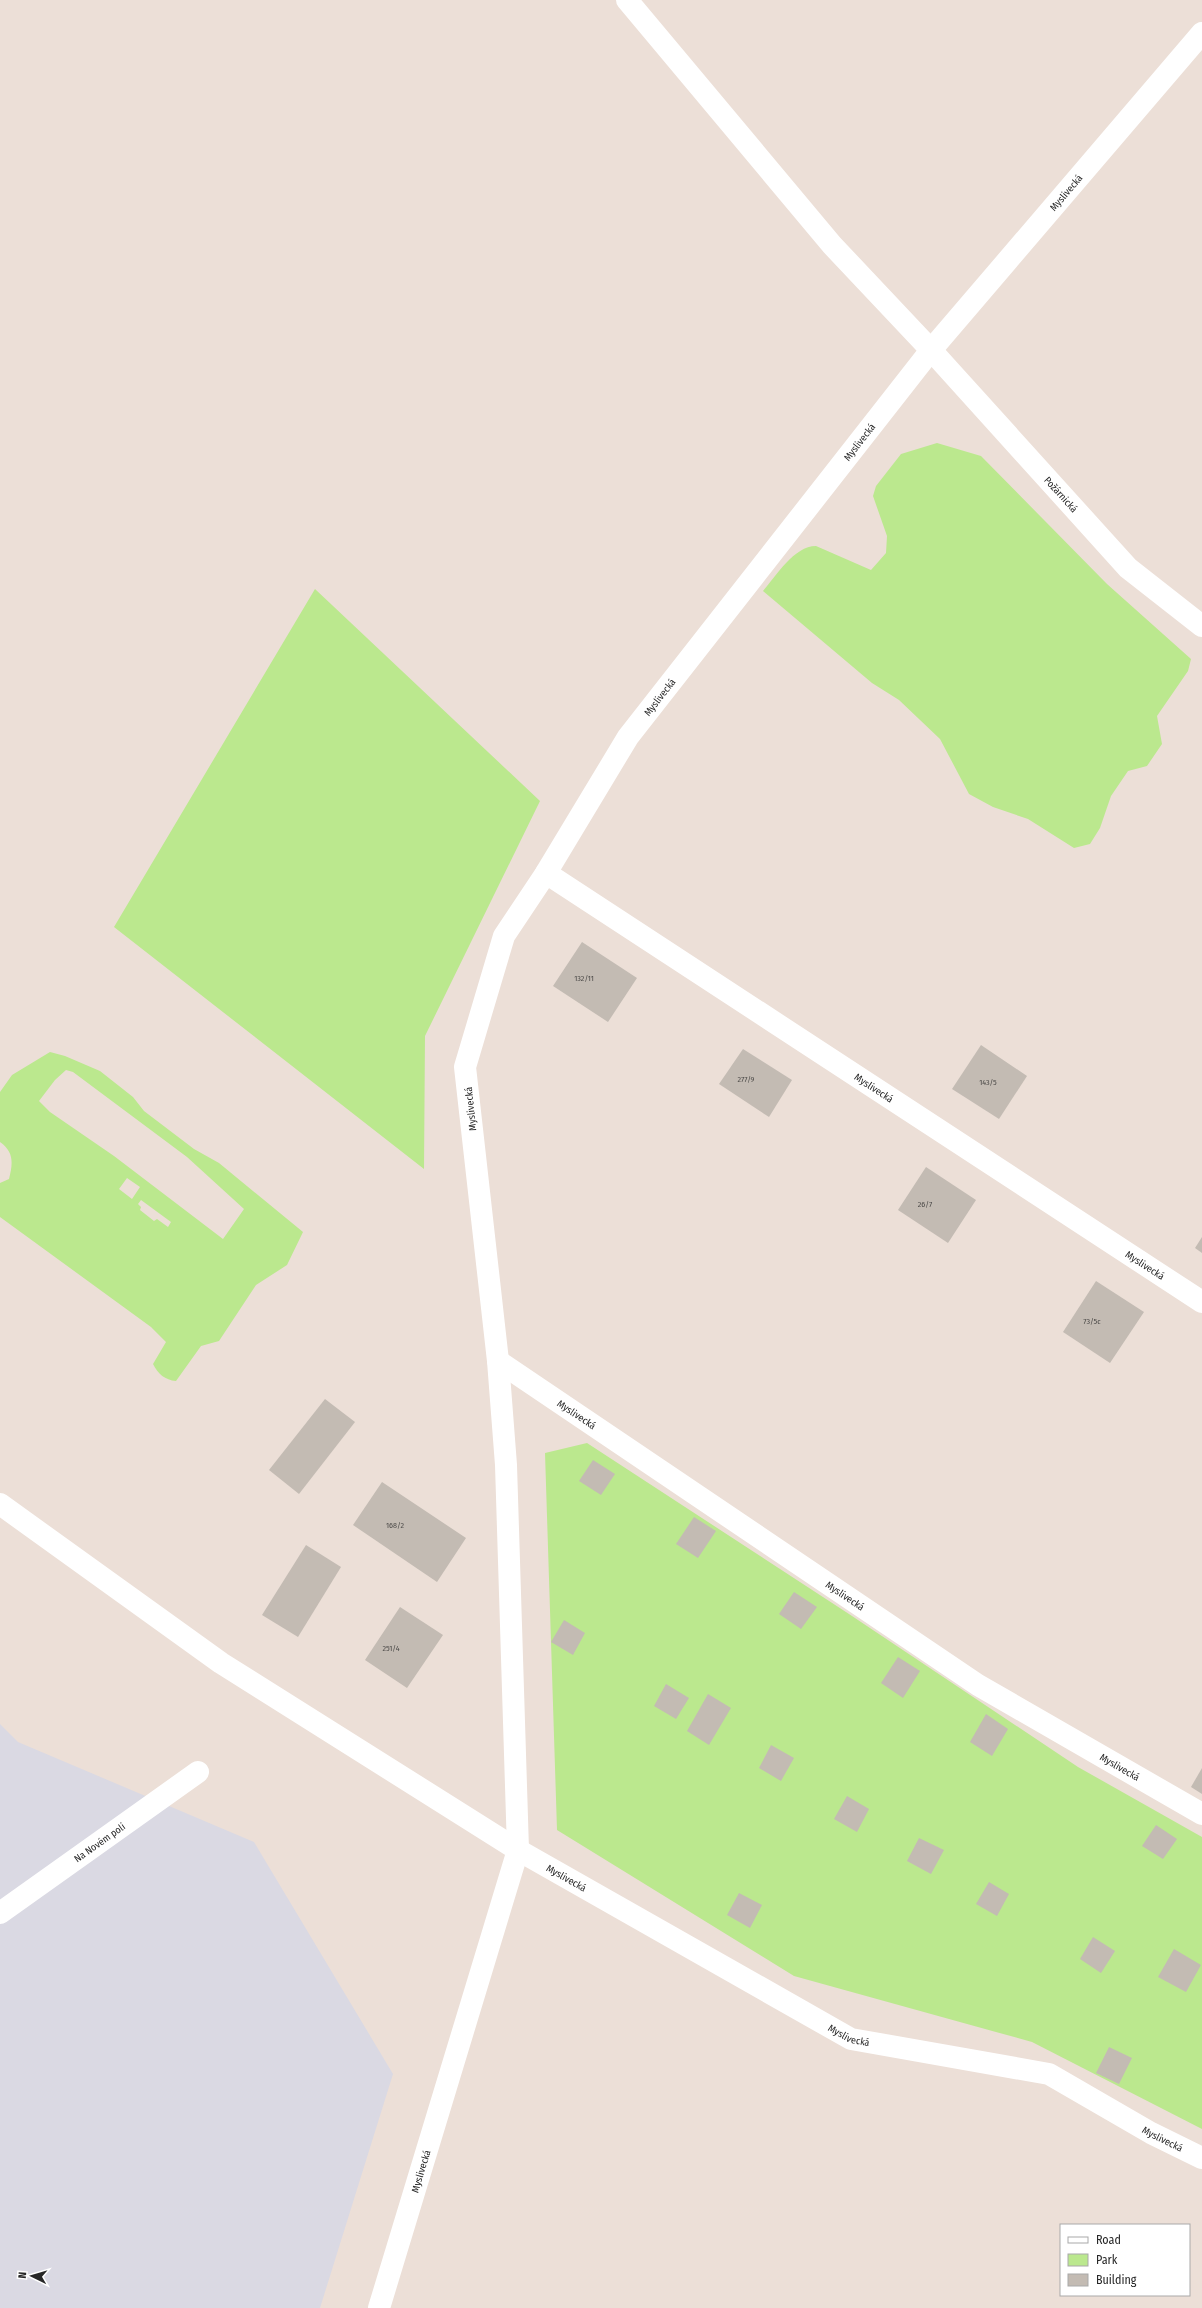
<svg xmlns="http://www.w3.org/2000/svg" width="1202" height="2308" font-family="'Fira Sans Condensed',sans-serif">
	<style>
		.industrial { fill: #dad9e3 }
		.green { fill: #bbe88e; fill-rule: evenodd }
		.building { fill: #c3bbb3 }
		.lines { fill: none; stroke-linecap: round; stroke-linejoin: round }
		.minor { stroke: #fff; stroke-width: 22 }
		.labels { text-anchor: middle; stroke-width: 4; stroke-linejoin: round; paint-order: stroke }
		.number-label { font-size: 8px; fill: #4e4c4a }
		.street-label { font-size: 10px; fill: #272727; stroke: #fff }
	</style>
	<rect width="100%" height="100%" fill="#ecdfd7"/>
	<path class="industrial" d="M0,1724L18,1742L254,1842L393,2074L320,2308H0Z"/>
	<g class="green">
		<path d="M937,443L981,456L1107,584L1191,659L1188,671L1157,716L1162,744L1147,766L1128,771L1111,796L1100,828L1090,844L1074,848L1028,819L993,807L969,794L940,739L899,700L872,683L763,591C776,576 794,546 816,546L871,570L886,553L887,536L873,496L876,486L901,454Z"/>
		<path d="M315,589L540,801L425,1036L424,1169L114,927Z"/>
		<path d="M50,1052L65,1056L100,1071L133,1097L144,1111L194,1149L219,1163L303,1232L287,1265L256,1285L219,1341L201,1346L176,1381C165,1380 158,1374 153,1364L166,1342L151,1327L0,1217V1183L9,1179C13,1163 14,1152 0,1142V1092L12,1075ZM66,1070L73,1072L187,1157L244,1209L223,1239L114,1156L50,1112L39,1101L55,1080ZM127,1178L140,1187L132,1199L119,1189ZM141,1200L171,1222L168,1227L157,1219L154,1221L140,1210L141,1207L138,1204Z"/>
		<path d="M587,1443L849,1614L1078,1767L1202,1837V2129L1032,2042L794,1976L557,1830L545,1453Z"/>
	</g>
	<g class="building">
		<path d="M582,942L637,978L608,1022L553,986Z"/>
		<path d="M981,1045L1027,1076L999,1119L952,1089Z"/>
		<path d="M743,1049L792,1080L769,1117L719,1084Z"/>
		<path d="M926,1167L976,1200L948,1243L898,1210Z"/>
		<path d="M1202,1237V1253L1195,1248Z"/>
		<path d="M1096,1281L1144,1312L1110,1363L1063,1332Z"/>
		<path d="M325,1399L355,1422L299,1494L269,1470Z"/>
		<path d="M593,1460L615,1474L601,1495L579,1481Z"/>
		<path d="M382,1482L466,1538L437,1582L353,1525Z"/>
		<path d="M694,1517L716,1531L698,1558L676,1544Z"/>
		<path d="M306,1545L341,1567L298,1637L262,1615Z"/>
		<path d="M794,1592L817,1607L801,1629L779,1614Z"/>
		<path d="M400,1607L443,1635L407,1688L365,1660Z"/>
		<path d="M564,1620L585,1633L573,1655L551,1642Z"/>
		<path d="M898,1657L920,1671L903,1698L881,1683Z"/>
		<path d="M666,1684L689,1698L676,1719L654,1706Z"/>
		<path d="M708,1694L731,1708L709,1745L687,1731Z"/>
		<path d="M986,1714L1008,1729L992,1756L970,1742Z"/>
		<path d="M771,1745L794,1758L781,1781L759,1768Z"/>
		<path d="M1202,1768V1794L1191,1787Z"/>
		<path d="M847,1796L869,1809L857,1832L834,1819Z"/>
		<path d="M1156,1825L1177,1839L1163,1859L1142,1846Z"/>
		<path d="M919,1838L944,1850L931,1874L907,1861Z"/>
		<path d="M989,1882L1009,1894L997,1916L976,1904Z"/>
		<path d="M739,1893L762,1905L750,1928L727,1915Z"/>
		<path d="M1093,1937L1115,1951L1101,1973L1080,1959Z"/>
		<path d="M1174,1949L1201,1965L1186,1992L1158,1977Z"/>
		<path d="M1109,2047L1132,2058L1119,2084L1096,2073Z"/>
	</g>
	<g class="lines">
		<g class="minor">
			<path id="s1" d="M627,0L832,245L931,350L1128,568L1202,626"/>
			<path id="s2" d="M546,873L1202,1302"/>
			<path id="s3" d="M498,1361L978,1685L1202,1814"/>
			<path id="s4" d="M0,1504L221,1663L518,1850L851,2039L1049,2074L1151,2133L1202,2158"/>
			<path id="s5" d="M0,1913L198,1772"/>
			<path id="s6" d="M379,2308L518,1850L506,1465L498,1361L465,1067L504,936L546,873L628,737L931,350L1202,33"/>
		</g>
	</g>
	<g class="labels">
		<g class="number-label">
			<text x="584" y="981">132/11</text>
			<text x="746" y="1082">277/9</text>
			<text x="988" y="1085">143/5</text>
			<text x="925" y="1207">26/7</text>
			<text x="1092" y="1324">73/5c</text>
			<text x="395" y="1528">168/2</text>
			<text x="391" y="1651">251/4</text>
		</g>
		<g class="street-label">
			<text dy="4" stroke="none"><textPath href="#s6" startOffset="2334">Myslivecká</textPath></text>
			<text dy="4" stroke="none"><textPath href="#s6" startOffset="2010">Myslivecká</textPath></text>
			<text dy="4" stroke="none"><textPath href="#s1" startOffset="658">Požárnická</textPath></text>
			<text dy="4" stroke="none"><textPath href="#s6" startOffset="1686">Myslivecká</textPath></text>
			<text dy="4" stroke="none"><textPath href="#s2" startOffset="392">Myslivecká</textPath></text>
			<text transform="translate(470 1109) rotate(-96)" y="4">Myslivecká</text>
			<text dy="4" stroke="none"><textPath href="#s2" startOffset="716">Myslivecká</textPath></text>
			<text dy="4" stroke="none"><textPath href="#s3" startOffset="95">Myslivecká</textPath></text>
			<text dy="4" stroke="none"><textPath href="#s3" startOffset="419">Myslivecká</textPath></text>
			<text dy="4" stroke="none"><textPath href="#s3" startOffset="743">Myslivecká</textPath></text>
			<text dy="4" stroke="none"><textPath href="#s5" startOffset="122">Na Novém poli</textPath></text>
			<text dy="4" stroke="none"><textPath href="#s4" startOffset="679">Myslivecká</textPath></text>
			<text dy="4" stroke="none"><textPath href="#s4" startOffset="1003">Myslivecká</textPath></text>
			<text dy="4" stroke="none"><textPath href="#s4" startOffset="1338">Myslivecká</textPath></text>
			<text dy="4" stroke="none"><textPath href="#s6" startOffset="143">Myslivecká</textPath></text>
		</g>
	</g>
	<rect x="1060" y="2224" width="130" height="72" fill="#ffffff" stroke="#a9a9a9"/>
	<rect x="1068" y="2237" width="20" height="6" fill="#ffffff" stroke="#a9a9a9"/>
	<text x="1096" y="2244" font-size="12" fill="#272727">Road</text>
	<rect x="1068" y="2254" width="20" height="12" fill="#bbe88e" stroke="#a9a9a9"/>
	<text x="1096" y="2264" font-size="12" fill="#272727">Park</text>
	<rect x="1068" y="2274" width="20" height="12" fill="#c3bbb3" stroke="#a9a9a9"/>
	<text x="1096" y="2284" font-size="12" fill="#272727">Building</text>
	<g transform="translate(32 2276) rotate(275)" stroke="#ffffff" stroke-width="3" paint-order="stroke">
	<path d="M0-3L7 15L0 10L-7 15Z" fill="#272727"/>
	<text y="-6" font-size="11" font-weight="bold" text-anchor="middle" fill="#272727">N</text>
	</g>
</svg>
